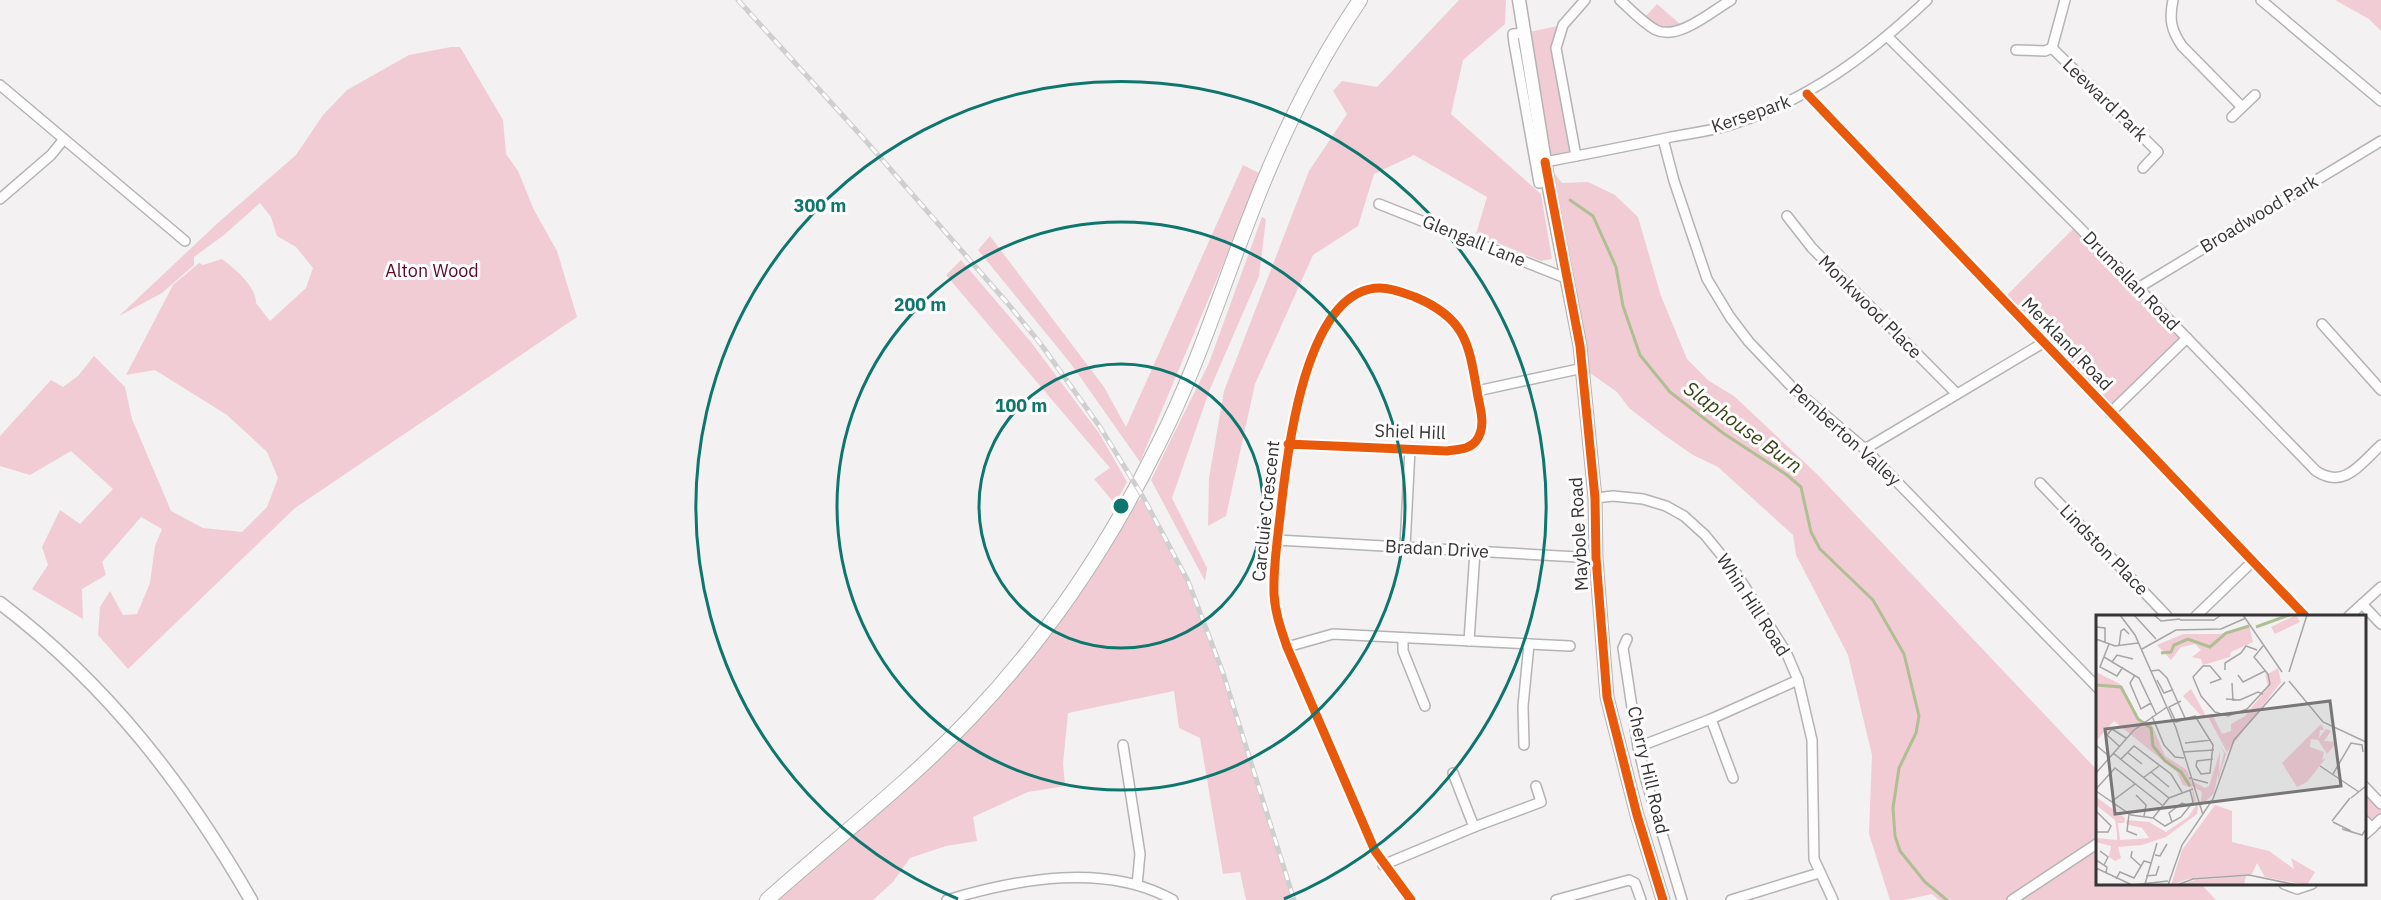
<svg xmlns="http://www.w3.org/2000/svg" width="2381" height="900" font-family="'IBM Plex Sans',sans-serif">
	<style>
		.green { fill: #f1ccd5 }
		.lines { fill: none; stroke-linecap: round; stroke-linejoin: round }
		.stream { stroke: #b0be93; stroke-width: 3 }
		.minor-casing { stroke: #b5b3b4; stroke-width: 12 }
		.major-casing { stroke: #b5b3b4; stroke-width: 15 }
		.highway-casing { stroke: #b5b3b4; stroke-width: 16 }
		.minor { stroke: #fdfdfd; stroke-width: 9 }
		.major { stroke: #fdfdfd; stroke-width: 12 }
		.highway { stroke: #fdfdfd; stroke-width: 14 }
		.rail-casing { stroke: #d0cfcf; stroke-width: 5 }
		.rail { stroke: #fffefe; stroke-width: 3; stroke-dasharray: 9; stroke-linecap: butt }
		.cycleway-casing { stroke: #fffefe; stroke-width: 13 }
		.cycleway { stroke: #e8590c; stroke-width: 9 }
		.ring { fill: none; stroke: #0f766e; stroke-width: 3 }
		.labels { text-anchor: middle; stroke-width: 6; stroke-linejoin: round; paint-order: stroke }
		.street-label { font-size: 18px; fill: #363434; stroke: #fffefe }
		.park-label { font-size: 18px; fill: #5d082c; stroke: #fffefe }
		.water-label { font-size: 20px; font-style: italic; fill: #364315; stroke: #fffefe }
		.inset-river { fill: none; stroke: #b0be93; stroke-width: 3 }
		.inset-road { fill: none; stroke: #a7a5a6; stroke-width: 1.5 }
		.view { fill: #787676; fill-opacity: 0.15; stroke: #787676; stroke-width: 3 }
		.inset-edge { fill: none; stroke: #363434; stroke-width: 3 }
		.centre { fill: #0f766e; stroke: #fffefe; stroke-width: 3 }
		.ring-label { font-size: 18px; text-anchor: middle; font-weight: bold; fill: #0f766e; stroke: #fffefe; stroke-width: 6; stroke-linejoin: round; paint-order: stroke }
	</style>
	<rect width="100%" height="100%" fill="#f3f1f2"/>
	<g class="green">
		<path d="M1459,0H1506L1505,24L1463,60L1451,114L1541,194L1552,259L1541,261L1476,234L1487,197L1414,155L1374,174L1358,226L1313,255L1255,384L1226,516L1208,526L1209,478L1224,391L1309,171L1347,114L1333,91L1342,81L1377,87Z"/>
		<path d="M2335,0H2381V31L2369,19Z"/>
		<path d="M1657,4L1680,24L1664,28L1645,17Z"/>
		<path d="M1563,25L1556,48L1576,156L1546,163L1562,183L1588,182L1615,195L1638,217L1661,296L1687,359L1709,381L1734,396L1818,475L2097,770L2098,884H2201L2216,900H2015L2083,853L2012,900H1939L1932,894L1904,900H1890L1869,834L1872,755L1848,655L1796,555L1793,535L1718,467L1693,455L1664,435L1629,408L1617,392L1583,368L1568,279L1550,193L1524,33Z"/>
		<path d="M451,47H460L503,120L506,154L518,171L534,210L557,251L577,317L295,508L128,669L98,635L100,607L110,591L123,615L137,614L150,583L155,546L162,529L141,517L102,562L106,575L82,589L83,619L32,589L48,565L42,547L60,510L80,524L113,489L71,451L30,475L0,466V436L51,380L63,387L78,376L94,356L125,387L132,419L171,511L203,528L242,532L267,507L278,478L267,452L227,415L155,370L126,375L173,285L199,263L203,265L222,259C235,269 256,286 256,303L270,321L306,288L313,268L296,247L277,236L271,217L260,203L224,235L194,257V265L162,293L119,316L220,221L296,155L323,115L347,90L409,55Z"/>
		<path d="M1243,165L1261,174L1140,462L1071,364L978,250L990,236L1104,387L1126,427Z"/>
		<path d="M1262,217L1266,219L1259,276L1210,389L1172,498L1207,568L1205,581L1151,480L1209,363Z"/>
		<path d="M2077,225L2187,338L2110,413L2002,300Z"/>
		<path d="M961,260L1031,342L1099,433L1127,482L1115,504L1094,479L1110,468L946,275Z"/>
		<path d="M1143,497L1188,581L1203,618L1223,673L1294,900H1246L1240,872L1223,874L1200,738L1179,728L1174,691L1068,713L1063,763L1065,786L1028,792L973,817L977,841L946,846L910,858L893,882L873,900H767L915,772L1026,653L1124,512Z"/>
		<path d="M2364,786L2381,804V819L2372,828L2365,820Z"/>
	</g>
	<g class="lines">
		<path class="stream" d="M1570,200L1593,216L1616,267L1623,306L1640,355L1670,392L1723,433L1787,475L1801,487L1811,532L1820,549L1873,600L1904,654L1919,716L1916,733L1899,768L1893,808L1895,836L1900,851L1925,882L1947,900"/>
		<defs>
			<g id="minor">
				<path d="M1620,0C1631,10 1643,23 1656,30C1678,41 1712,11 1731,0"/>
				<path d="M2065,0L2052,48L2158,152L2143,168"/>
				<path d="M2173,0C2169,19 2171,30 2182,46L2242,107"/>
				<path d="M2261,0L2381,101"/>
				<path d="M1524,33L1513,34L1514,43L1539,183L1548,182"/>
				<path d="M1888,37L2077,225L2316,471C2345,490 2361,463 2381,445"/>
				<path d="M2016,50L2045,51L2052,48"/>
				<path d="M0,85L185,241"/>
				<path d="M1807,94L2305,616"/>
				<path d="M2232,117L2255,95"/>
				<path d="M1663,139L1674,181L1707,279L1730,317L1749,342L1791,386L1865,449L2098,688"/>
				<path d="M1576,156L1556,48L1563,25L1585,0"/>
				<path d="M1545,162C1587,154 1629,146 1671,137C1691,133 1713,131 1733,124C1809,100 1870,54 1927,0"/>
				<path d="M0,199L51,155L64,139"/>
				<path d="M1379,204L1568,279"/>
				<path d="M1787,216L1812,248L1957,394"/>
				<path d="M2138,288L2381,141"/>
				<path d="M2322,324L2381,390"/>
				<path d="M1477,391L1583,368"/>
				<path d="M2110,413L2187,338"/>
				<path d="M1288,444L1447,451C1457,449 1469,450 1476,441C1486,428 1481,411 1478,397C1469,346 1468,319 1415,297C1404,293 1392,288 1380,288C1305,288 1287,454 1281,508C1278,537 1273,565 1274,594C1275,613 1281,629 1287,647L1375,851L1411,900"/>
				<path d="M1865,449L2043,343"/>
				<path d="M2040,483L2167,616"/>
				<path d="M1595,498L1613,496L1643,499L1666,506L1684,516L1705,535L1736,573L1786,652L1798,680L1812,740L1814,859L1833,900"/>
				<path d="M1277,540L1596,558"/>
				<path d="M1405,547L1410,449"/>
				<path d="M2362,604L2381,624"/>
				<path d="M2196,616L2252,562"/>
				<path d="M2349,616L2381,587"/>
				<path d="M1403,638V651L1425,706"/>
				<path d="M1627,639L1623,648L1638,747L1646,780L1682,900"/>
				<path d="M1469,641L1475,551"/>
				<path d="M1287,647L1333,634L1570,646"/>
				<path d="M1711,719L1733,778"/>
				<path d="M1123,745L1140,854L1137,885"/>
				<path d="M1524,745L1523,706L1529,644"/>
				<path d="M1638,747L1711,719L1798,680"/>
				<path d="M1453,773L1474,827"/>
				<path d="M2364,786L2381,804"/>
				<path d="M2364,820L2372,828L2364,835"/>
				<path d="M2372,828L2381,819"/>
				<path d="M1383,865L1474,827L1541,802L1536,786"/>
				<path d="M2284,884L2297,889L2312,884"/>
				<path d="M947,900C1017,879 1106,862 1173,900"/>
				<path d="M1556,900L1629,880L1635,883L1641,900"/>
				<path d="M1731,900L1819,873"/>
				<path d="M2012,900L2098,843"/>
			</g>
			<g id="major">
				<path d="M1519,0L1550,193L1580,346L1595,498L1596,558L1607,697L1637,815L1663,900"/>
				<path d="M0,603C108,685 184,784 251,900"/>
			</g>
			<path id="highway" d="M767,900C835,839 909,783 972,716C1048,636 1109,545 1158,445C1203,357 1230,260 1269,169C1294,110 1324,53 1360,0"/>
		</defs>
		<use href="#minor" class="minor-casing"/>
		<use href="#major" class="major-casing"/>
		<use href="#highway" class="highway-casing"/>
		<use href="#minor" class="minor"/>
		<use href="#major" class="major"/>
		<use href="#highway" class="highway"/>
		<defs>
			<path id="rail" d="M738,0L865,140L1009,305L1040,343L1100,427L1143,497L1188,581L1223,673L1294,900"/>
		</defs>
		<use href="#rail" class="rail-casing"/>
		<use href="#rail" class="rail"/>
		<defs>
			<g id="cycleway">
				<path d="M1807,94L2305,616"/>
				<path d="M1545,162L1580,346L1595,498L1596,558L1607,697L1637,815L1663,900"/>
				<path d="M1288,444L1447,451C1457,449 1469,450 1476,441C1486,428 1481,411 1478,397C1469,346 1468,319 1415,297C1404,293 1392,288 1380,288C1305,288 1287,454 1281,508C1278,537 1273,565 1274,594C1275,613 1281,629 1287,647L1375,851L1411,900"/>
			</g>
		</defs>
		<use href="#cycleway" class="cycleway-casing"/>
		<use href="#cycleway" class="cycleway"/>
	</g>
	<g class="ring">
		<circle cx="1121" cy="506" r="142"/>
		<circle cx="1121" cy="506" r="284"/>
		<path d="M958 899A425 425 0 1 1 1284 899"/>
	</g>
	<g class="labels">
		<g class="street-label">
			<text transform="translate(2105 100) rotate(44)" y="6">Leeward Park</text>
			<text transform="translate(1751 114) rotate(-19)" y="6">Kersepark</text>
			<text transform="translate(2259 214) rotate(-31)" y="6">Broadwood Park</text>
			<text transform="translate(1474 241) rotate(22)" y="6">Glengall Lane</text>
			<text transform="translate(2131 281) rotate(46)" y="6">Drumellan Road</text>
			<text transform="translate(1870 307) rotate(45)" y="6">Monkwood Place</text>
			<text transform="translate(2067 344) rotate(46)" y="6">Merkland Road</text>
			<text transform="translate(1410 432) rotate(2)" y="6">Shiel Hill</text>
			<text transform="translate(1845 435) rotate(42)" y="6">Pemberton Valley</text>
			<text transform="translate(1266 511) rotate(-84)" y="6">Carcluie Crescent</text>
			<text transform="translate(1579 534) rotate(-93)" y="6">Maybole Road</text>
			<text transform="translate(1437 549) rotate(3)" y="6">Bradan Drive</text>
			<text transform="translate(2104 550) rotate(46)" y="6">Lindston Place</text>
			<text transform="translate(1753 605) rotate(57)" y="6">Whin Hill Road</text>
			<text transform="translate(1648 770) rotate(77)" y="6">Cherry Hill Road</text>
		</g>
		<g class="park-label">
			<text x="432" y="277">Alton Wood</text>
		</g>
		<g class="water-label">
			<text transform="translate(1743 427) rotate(36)" y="7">Slaphouse Burn</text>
		</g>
	</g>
	<g transform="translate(2096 615)">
		<rect width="270" height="270" fill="#f3f1f2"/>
		<path d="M200,0L204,7L179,19L175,12ZM153,10L157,27L135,37L134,42L107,50L105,44L96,42L105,35L99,29L85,32L75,45L61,30L87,19H124ZM182,53L185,67L131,137L111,100L116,99L126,119L135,116V109L149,101L172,72L169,57L172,59ZM0,57L24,69L41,104L55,108L69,141L91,155L96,170L95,165L109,173L113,171L124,136L123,159L128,138L124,130L130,139L122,165V159L118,178L104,192L106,177L96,171L100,186L97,187L96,173L87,170L81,157L18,106L0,126ZM95,74L109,99L108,104L87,81ZM225,109L228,115H224L223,123L230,114L235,116L228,126L241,127L231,139L222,125L215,124L214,132L228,137L226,145L230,143L211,167L201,172L186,148ZM0,182L29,203L28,208H22L24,225L53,223L46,213L30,209L31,205L53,207L70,217L92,202L101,189L102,193L101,199L70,222L46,230L22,232L25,243L19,246L13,242L15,231L0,227V223L21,225V219L19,205L0,190ZM119,190L136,196V227L173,236L198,254L195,243L219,257L211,270L169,262L161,248L156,259L92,264L75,270L86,235ZM150,261L148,270H84L99,265Z" fill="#f1ccd5"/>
		<path class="inset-river" d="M160,12L193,0M65,38L75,37L78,30L92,24L114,32L130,18L153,11M0,70L25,72L42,104L55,113L57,131L69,146L85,157L94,171"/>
		<path class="inset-road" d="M24,0L39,20L80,113L107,200M38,0L60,24M58,0L65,6L84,4M147,0L186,57M84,5H118L125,0M0,12L9,13V28M0,24L19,31L42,28M13,29L4,52L21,61L27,52M23,31L25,16L28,14L33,19M46,34L80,15L125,14L150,3M145,38L150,31L161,35M8,42L43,63L60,99M16,47L21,40L37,44M129,55V48L145,38M55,56L63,55L71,63L89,103M193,57L211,0M39,60L34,68L45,94L55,88M142,60L147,67L169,56M61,65L68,78L76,75M193,66L227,107L270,127M114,68L125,64L114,51H107L97,62L105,81L119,97L132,101L151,94L174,69L172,59L158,42L167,31M136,68L137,86M130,84L144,85L162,77L167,79M85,86L73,92L80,107L99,101L117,130L114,158L105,159L100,151M56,101L68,130L79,142L88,143M89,128L115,125M0,130L14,142M23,131L11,120L16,114L30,123M31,137L46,149M87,137L118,135M17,138L73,183M25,144L38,131L75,159L86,177M100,151L101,146L117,144M224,151L263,177M55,157L73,172M0,158L38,115L71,92M237,159L255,128L266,130L267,137M47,163L63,151M93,163L112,168M0,174L19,153L66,190M0,176L35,200L57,203L69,211L85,202L97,187L94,175M40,180L50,190L48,201M255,183L270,171M15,187L39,169M0,196L15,211L12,217H0M33,199L31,216L41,220M57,203L73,183L97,174M236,206L254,183M76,207L73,198L86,188L93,191M237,207L255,216M246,214L266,220L270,214M4,236L12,242L8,250M36,236L35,242L45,251M59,240L64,241L71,229M0,245L11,252L10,258M0,253L36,270L72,266M50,261L60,260L63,251M20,264L24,257L38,263L48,246L55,248M49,269L61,228M72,270L86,230L117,184L138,125L189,67M81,270L97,264L153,260L201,270"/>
		<path class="view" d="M234,86L245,171L19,199L9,114Z"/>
		<rect width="270" height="270" class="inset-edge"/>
	</g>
	<circle cx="1121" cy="506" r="9" class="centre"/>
	<g class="ring-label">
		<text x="820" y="212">300 m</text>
		<text x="920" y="311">200 m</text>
		<text x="1021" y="412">100 m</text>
	</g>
</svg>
